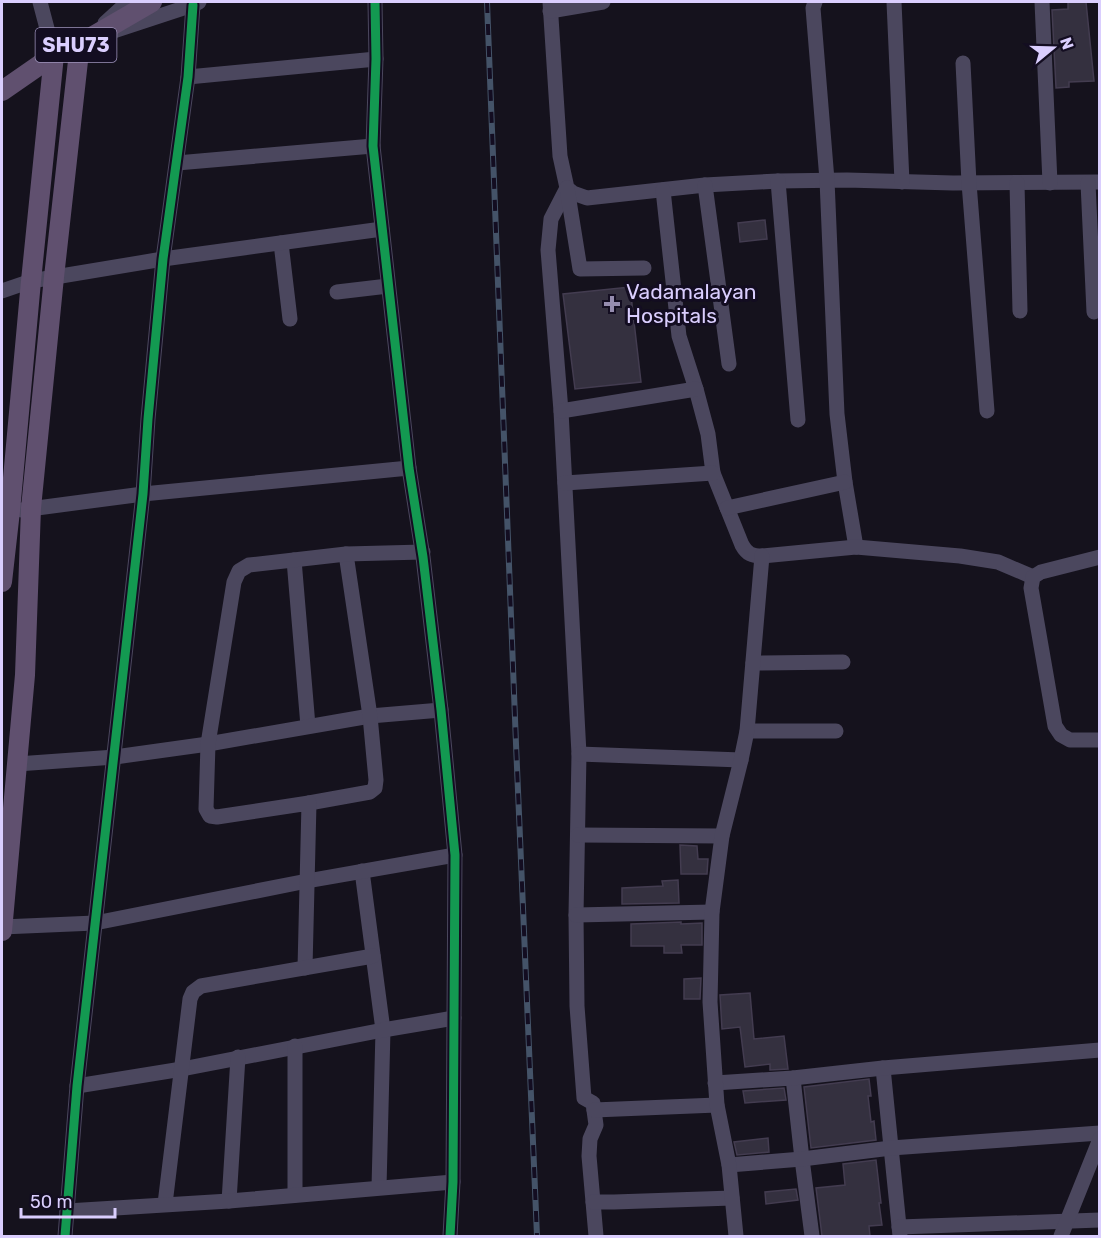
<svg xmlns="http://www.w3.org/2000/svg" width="1101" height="1238" font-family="Rubik,sans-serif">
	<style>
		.building { fill: #34303f; stroke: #433c50; stroke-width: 1.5 }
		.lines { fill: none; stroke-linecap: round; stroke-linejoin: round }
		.minor { stroke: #4b475e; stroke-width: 15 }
		.major { stroke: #60506f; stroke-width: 20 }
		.rail-casing { stroke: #445368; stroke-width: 6 }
		.rail { stroke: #130d21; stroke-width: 4; stroke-dasharray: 11; stroke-linecap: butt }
		.cycleway-casing { stroke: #130d21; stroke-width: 13 }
		.cycleway { stroke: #139951; stroke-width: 9 }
		.poi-dot { fill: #958caf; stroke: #130d21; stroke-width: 2 }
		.labels { text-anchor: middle; stroke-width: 6; stroke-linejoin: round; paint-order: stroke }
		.shield { fill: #130d21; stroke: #9e94bc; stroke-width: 1.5 }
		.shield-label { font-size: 20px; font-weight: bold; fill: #dacefe }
		.poi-label { font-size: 21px; fill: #dacefe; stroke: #130d21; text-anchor: start }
	</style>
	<rect width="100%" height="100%" fill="#15121d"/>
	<g class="building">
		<path d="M1068,2H1086L1094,81L1069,82V87L1056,88L1052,10L1068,9Z"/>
		<path d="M765,220L767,239L740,242L738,223Z"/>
		<path d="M630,287L641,382L575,389L563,294Z"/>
		<path d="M680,845L697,846L698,859H708L707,874H681Z"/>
		<path d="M678,880L679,903L622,904V888L663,886L662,881Z"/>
		<path d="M681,922V924L702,923V945H681L682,953H664V946H631V924Z"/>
		<path d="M701,978L700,999H684V979Z"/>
		<path d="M750,993L754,1039L784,1036L788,1069L770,1070V1064L745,1067L740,1027L722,1029L720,995Z"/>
		<path d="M869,1079L871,1096H868L871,1122L874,1121L876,1140L811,1148L804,1087Z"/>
		<path d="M784,1088L786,1100L745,1103L743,1091Z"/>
		<path d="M768,1138L769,1152L737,1155L734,1142Z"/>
		<path d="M876,1160L881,1203H879L882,1225L869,1226L870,1236H822L816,1188L845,1185L843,1164Z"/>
		<path d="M796,1189L798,1200L766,1204L765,1192Z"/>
	</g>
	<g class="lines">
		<g class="minor">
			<path d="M40,2L54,55"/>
			<path d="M375,2L376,59L373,146L409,468L423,557L441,710L455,855L453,1182L450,1236"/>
			<path d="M550,2L560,156L567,188L573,193L587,198L705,185L778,181L847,180L953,183L1100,182"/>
			<path d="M815,2L813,8L827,180L837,414L845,482L856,547"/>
			<path d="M894,2L902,182"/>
			<path d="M1042,2L1050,183"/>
			<path d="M550,11L603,2"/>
			<path d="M105,23L128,2"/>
			<path d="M114,31L193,5L199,2"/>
			<path d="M963,63L969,183L987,411"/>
			<path d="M188,77L376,59"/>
			<path d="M177,163L373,146"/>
			<path d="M778,181L798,420"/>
			<path d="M1017,183L1020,311"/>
			<path d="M1088,183L1094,312"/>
			<path d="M705,185L729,364"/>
			<path d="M567,188L551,219L548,250L561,411L579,754L576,915L577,1006L584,1098L593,1103L596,1125L590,1139L589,1156L596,1236"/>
			<path d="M567,188L580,269L644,268"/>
			<path d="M663,190L679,336L696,389L708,434L713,473L742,545C747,554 752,556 762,556L856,547L960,556L998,562L1033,577"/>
			<path d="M281,243L290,319"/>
			<path d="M2,291L31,281L163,259L382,229"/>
			<path d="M337,292L388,286"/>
			<path d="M561,411L696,389"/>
			<path d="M565,483L713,473"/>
			<path d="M727,508L845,482"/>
			<path d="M22,510L143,494L409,468"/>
			<path d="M1100,557L1041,572L1033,577L1031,588L1055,726L1061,735L1070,740H1100"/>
			<path d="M294,560L308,726"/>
			<path d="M753,663L843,662"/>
			<path d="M747,731H836"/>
			<path d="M579,754L741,760"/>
			<path d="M17,764L115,757L208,744L370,716L441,710"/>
			<path d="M309,803L370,792L375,788L376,780L370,716L346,554"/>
			<path d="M578,835L722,836"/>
			<path d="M362,871L383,1030L379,1187"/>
			<path d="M576,915L712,912"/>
			<path d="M2,927L95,923L307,881L455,855"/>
			<path d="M305,968L309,803L217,817L210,816L206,809L208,744L234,582L239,571L249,565L346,554L423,552"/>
			<path d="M883,1068L900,1236"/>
			<path d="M793,1078L802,1159L812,1236"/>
			<path d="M715,1083L793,1078L883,1068L1100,1050"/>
			<path d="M77,1086L182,1069L383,1030L454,1018"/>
			<path d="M594,1110L717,1105"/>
			<path d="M729,1165L802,1159L891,1148L1100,1133"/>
			<path d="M295,1195V1046"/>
			<path d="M229,1201L238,1057"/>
			<path d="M593,1202H614L732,1198"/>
			<path d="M165,1204L190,999L193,992L201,986L373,956"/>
			<path d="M67,1211L229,1201L453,1182"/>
			<path d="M899,1227L1100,1220"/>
			<path d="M65,1236L77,1086L143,494L148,419L163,259L188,77L193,5"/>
			<path d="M736,1236L729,1165L717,1105L710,1002L712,912L722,836L741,760L747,731L762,556"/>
			<path d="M1061,1236L1100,1139"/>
		</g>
		<g class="major">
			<path d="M2,91L54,55L90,38L152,2"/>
			<path d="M2,582L10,511L31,281L54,55"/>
			<path d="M2,931L25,675L31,508L54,277L80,43"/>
		</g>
		<defs>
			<path id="rail" d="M487,2L516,744L537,1236"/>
		</defs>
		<use href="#rail" class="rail-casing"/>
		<use href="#rail" class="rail"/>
		<defs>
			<g id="cycleway">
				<path d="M375,2L376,59L373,146L409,468L423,557L441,710L455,855L453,1182L450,1236"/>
				<path d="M65,1236L77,1086L143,494L148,419L163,259L188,77L193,5"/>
			</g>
		</defs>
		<use href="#cycleway" class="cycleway-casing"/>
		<use href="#cycleway" class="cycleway"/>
	</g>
	<path class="poi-dot" d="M609 295h6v6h6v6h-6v6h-6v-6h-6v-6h6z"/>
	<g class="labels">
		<rect class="shield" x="35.5" y="28" width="81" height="34" rx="4.5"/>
		<g class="shield-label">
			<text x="76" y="52">SHU73</text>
		</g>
		<g class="poi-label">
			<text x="626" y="299">Vadamalayan<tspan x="626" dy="24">Hospitals</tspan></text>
		</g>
	</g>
	<rect width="1101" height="1238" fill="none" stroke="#dacefe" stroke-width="6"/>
	<g transform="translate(1053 48) rotate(71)" stroke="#130d21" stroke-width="4.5" paint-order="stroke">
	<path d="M0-4.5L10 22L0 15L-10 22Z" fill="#dacefe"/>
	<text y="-9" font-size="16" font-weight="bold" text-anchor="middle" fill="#dacefe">N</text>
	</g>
	<path d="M21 1208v9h94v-9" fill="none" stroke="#dacefe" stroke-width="3"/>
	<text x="30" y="1208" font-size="18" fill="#dacefe" stroke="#130d21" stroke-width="4.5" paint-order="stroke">50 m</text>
</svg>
